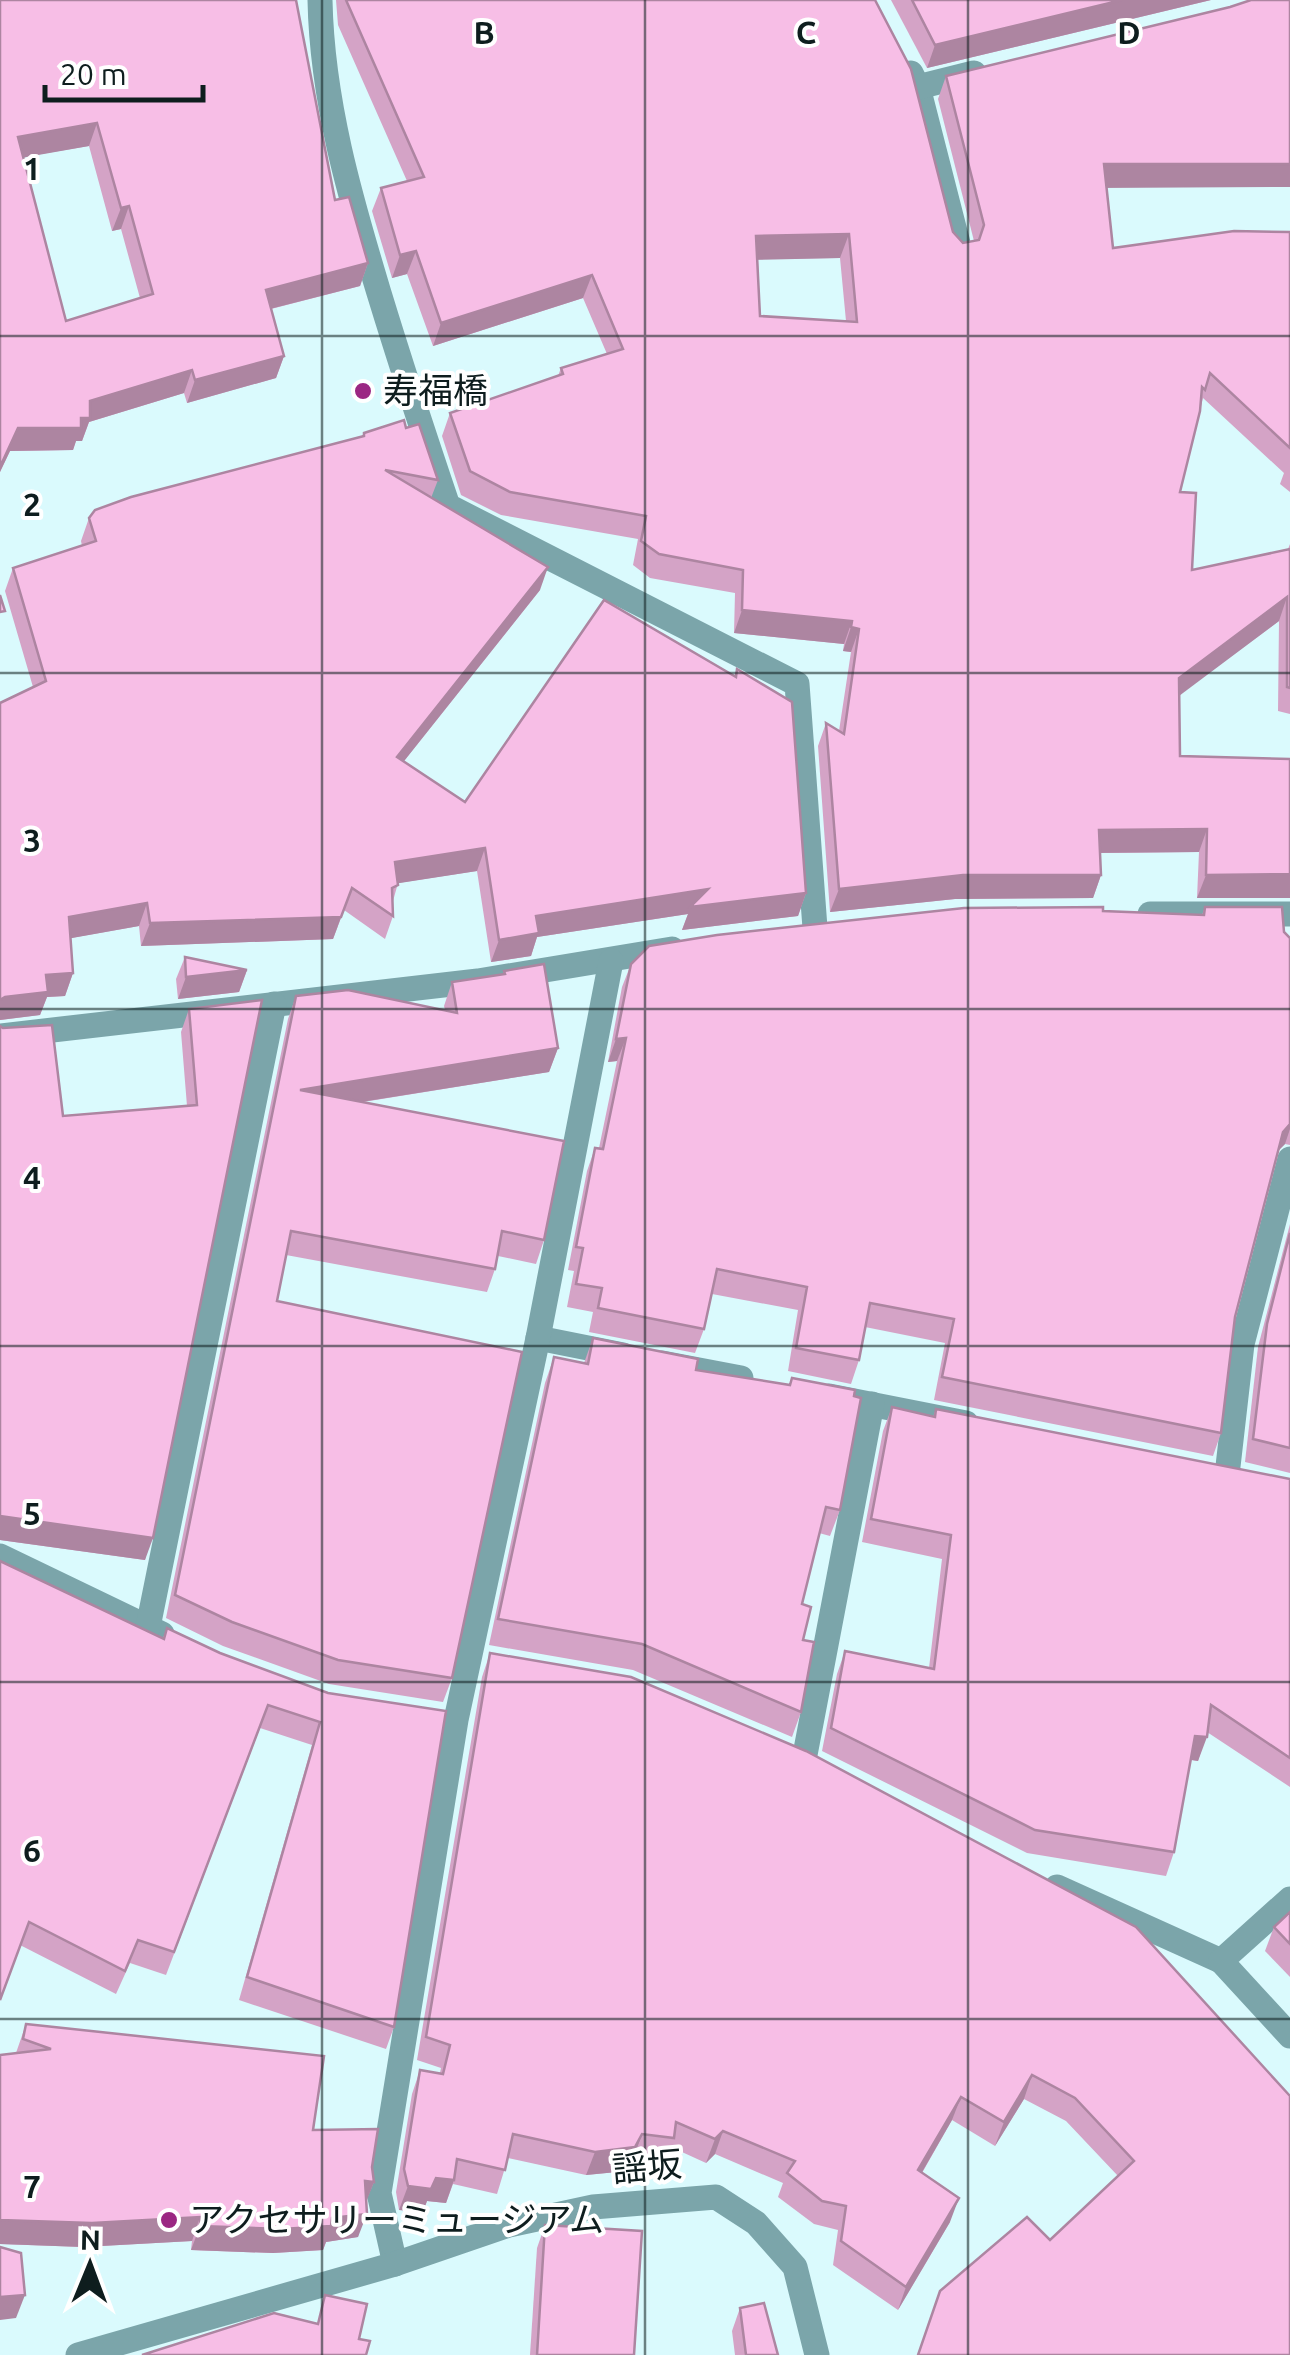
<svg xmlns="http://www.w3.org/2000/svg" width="1290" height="2355" font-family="Ubuntu,'Noto Sans JP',sans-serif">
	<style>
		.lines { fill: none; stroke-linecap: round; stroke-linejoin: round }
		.minor { stroke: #7ba5aa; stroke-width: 25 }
		.wall { fill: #d4a3c6; fill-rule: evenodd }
		.shaded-wall { fill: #ad85a1 }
		.building { fill: #f7bee6; stroke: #ad85a1; stroke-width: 2.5; fill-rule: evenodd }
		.grid { fill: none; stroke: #0e1d1e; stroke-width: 2.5; stroke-opacity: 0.55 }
		.poi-dot { fill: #9b2783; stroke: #fff; stroke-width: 4 }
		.labels { text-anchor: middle; stroke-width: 8; stroke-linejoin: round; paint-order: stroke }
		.poi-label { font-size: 35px; fill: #0e1d1e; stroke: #fff; text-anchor: start }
		.street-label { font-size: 35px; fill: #0e1d1e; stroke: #fff }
		.grid-label { font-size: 32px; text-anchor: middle; font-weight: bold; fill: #0e1d1e; stroke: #fff; stroke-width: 8; stroke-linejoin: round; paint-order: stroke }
	</style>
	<rect width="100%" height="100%" fill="#dafafd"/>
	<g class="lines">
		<g class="minor">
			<path d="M320,0C322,101 350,197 379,293C401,365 424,435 448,506L797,684L815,928"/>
			<path d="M911,73L918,87L960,251"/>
			<path d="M918,87L974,73"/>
			<path d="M1150,914H1290"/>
			<path d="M0,1036L478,981L672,949"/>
			<path d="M538,1338L623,1355"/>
			<path d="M662,1363L741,1378"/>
			<path d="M829,1396L966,1423"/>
			<path d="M1227,1475L1242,1344L1290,1159"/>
			<path d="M0,1556L162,1634"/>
			<path d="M148,1627L274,1004"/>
			<path d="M804,1760L872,1404"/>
			<path d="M1057,1887L1221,1961"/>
			<path d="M1290,1899L1221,1961L1290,2036"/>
			<path d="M395,2264L379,2193L456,1720L538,1338L611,961"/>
			<path d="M78,2355L395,2264L509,2225L593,2207L716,2197L756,2223L795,2267L817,2355"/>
		</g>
	</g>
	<g class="wall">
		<path d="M0,0L335,200L368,263L360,286L271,309L284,356L276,378L187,403L184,393L89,422L82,441H76L73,450L10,451L0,472ZM89,146L112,231L121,229L140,298L66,321L23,157Z"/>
		<path d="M336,0H875L953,232L963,243L974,241L938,99L946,76L1107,188L1113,248L1290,232V492L1280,484L1284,473L1203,398L1180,492L1192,570L1288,549L1290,544V714L1278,711L1279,621L1179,695L1180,756L1290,759V898H1197L1199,852L1100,853L1101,875L1093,898L955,899L830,912L818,746L826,723L839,731L851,652L843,651L844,644L734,633L735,593L650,578L633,565L638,539L501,515L461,495L442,436L450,413L558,376L561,368L607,354L583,298L433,346L407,274L392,278L372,211L381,188L407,181L338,25ZM840,258L846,321L760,316L758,259Z"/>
		<path d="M891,0H1211L927,68Z"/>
		<path d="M406,428L438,480L431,498L540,590L404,761L465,802L734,676L737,669L806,893L798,916L682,930L688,914L537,937L531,956L491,962L477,871L398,883L393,901V916L385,939L344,910L333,939L141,946L139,926L71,938L73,973L65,996L47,997L40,1015L0,1020V703L33,687L5,591L13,568L82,546L81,541L89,518L362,436L364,433Z"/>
		<path d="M1205,907L1284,932L1290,938V1145L1285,1144L1278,1151L1235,1317L1221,1433L1213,1456L934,1400L945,1343L865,1327L859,1360L851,1384L788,1371L798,1310L712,1294L704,1329L695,1353L589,1332L593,1312L567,1307L574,1271L568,1270L587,1171L595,1148H599L617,1061L608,1062L622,987L631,964L1103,911L1202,915Z"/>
		<path d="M185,957L247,970L239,992L178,999L176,979Z"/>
		<path d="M504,971L558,1048L549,1072L363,1102L544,1240L536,1264L498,1256L495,1269L487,1292L286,1255L277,1301L452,1678L443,1702L329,1684L223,1646L166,1618L288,1019L296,996L445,1010L444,1006L452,982L503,974Z"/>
		<path d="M262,1000L145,1560L0,1540V1026L63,1116L187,1106L181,1032L189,1009Z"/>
		<path d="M1290,1224V1473L1245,1462L1258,1347Z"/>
		<path d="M593,1338L696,1370L789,1385L792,1378L840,1510L830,1536L819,1533L802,1604L803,1640L801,1712L792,1737L633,1670L489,1645L545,1383L554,1357L584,1363Z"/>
		<path d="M892,1407L933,1417L936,1409L1290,1479V1787L1207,1732L1198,1761L1191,1760L1174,1852L1166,1876L1027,1853L822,1751L837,1674L845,1651L929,1668L942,1559L862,1542L883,1431Z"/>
		<path d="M0,1561L163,1638L167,1628L220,1653L328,1693L394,2027L386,2049L239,2000L312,1745L260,1728L166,1975L130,1963L116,1994L20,1945Z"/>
		<path d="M490,1653L1290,2096L1050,2240L1118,2176L1066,2121L1024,2099L995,2146L952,2120L922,2173L950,2222L898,2310L833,2265L838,2230L814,2224L778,2197L783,2183L715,2154L706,2163L671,2147L665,2162L634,2157L627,2171L586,2175L508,2158L497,2194L453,2184L446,2203L427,2201L423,2212L399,2210L396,2192L412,2094L420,2070L440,2073L441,2068L417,2060L482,1677Z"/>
		<path d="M1290,1912V1977L1265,1951L1274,1927Z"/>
		<path d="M26,2024L313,2130L372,2167L374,2182L366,2201L358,2237L326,2242L323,2250L273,2253L191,2250L192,2241L83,2247L0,2244V2055L16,2053Z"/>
		<path d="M545,2225L634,2355H530L537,2248Z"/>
		<path d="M740,2308L778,2355H735L732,2331Z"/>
	</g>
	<g class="shaded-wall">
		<path d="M1122,0H1211L927,68L935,45Z"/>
		<path d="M97,123L89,146L10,160L18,137Z"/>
		<path d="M1104,164H1290V187L1096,188Z"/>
		<path d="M129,206L121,229L112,231L121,208Z"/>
		<path d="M849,234L840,258L748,260L756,236Z"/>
		<path d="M416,251L407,274L392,278L400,255Z"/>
		<path d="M368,263L360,286L258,312L266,290Z"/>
		<path d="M592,275L583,298L433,346L441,323Z"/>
		<path d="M284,356L276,378L187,403L195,380Z"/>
		<path d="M192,370L184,393L89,422L82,441H76L73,450L10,451L0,472V467L18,428L90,401Z"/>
		<path d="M548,567L540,590L389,780L397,757Z"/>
		<path d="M1287,597L1279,621L1171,702L1179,678Z"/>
		<path d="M742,610L852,621L844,644L734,633Z"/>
		<path d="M851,627L859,629L851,652L843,651Z"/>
		<path d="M1207,829L1199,852L1090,853L1099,830Z"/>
		<path d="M485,848L477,871L387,885L395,862Z"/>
		<path d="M1290,874V898H1197L1206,875Z"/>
		<path d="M963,875H1101L1093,898L955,899L830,912L839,889Z"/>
		<path d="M352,888L333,939L141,946L150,923Z"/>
		<path d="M708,889L806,893L798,916L682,930L688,914L537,937L531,956L491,962L499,940L536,916Z"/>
		<path d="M147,903L139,926L61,940L69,917Z"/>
		<path d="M247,970L239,992L178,999L186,977Z"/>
		<path d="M73,973L65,996L47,997L40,1015L0,1020V1000L46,975Z"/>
		<path d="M626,1038L617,1061L608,1062L616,1039Z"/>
		<path d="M558,1048L549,1072L292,1113L300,1090Z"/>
		<path d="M1290,1124V1129L1285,1144L1274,1155L1283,1132Z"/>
		<path d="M0,1516L153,1538L145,1560L0,1540Z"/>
		<path d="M1195,1736L1207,1737L1198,1761L1186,1759Z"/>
		<path d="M1032,2075L1024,2099L995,2146L1004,2122Z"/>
		<path d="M961,2097L952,2120L910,2193L918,2170Z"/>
		<path d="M723,2131L715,2154L706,2163L715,2139Z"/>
		<path d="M642,2134L634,2157L627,2171L586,2175L595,2152Z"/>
		<path d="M436,2178L454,2180L446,2203L427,2201L423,2212L399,2210L408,2186Z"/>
		<path d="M365,2181L374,2182L365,2205Z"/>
		<path d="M959,2198L950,2222L898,2310L906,2287Z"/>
		<path d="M367,2214L358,2237L326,2242L323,2250L273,2253L191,2250L200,2226L332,2218Z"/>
		<path d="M200,2217L192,2241L83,2247L0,2244V2220Z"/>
		<path d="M25,2295L16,2318L0,2320V2297Z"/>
	</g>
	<g class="building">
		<path d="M0,0H296L335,200L349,197L368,263L266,290L284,356L195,380L192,370L90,401V418H81V428H18L0,467ZM97,123L121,208L129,206L153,294L66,321L18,137Z"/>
		<path d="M346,0H875L911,69L953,232L963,243L979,240L984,225L946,76L1230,7L1251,0H1290V164H1104L1113,248L1234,231L1290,232V448L1210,373L1205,390L1202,387L1200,411L1180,492L1196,493L1192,570L1290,549V688L1287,687V597L1179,678L1180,756L1290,759V874L1206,875L1207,829L1099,830L1101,875H963L839,889L826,723L844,734L859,629L851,627L852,621L742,610L743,570L659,554L641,541L646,516L510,492L470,471L450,413L563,374L561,368L623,349L592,275L441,323L416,251L400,255L381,188L424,177ZM849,234L857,322L760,316L756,236Z"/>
		<path d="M912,0H1122L935,45Z"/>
		<path d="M404,420L406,428L419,424L438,480L385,470L548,567L397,757L465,802L604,600L736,677L737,669L792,702L806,893L690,907L708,889L536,916L539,933L499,940L485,848L395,862L398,885L392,888L393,916L352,888L341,917L150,923L147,903L69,917L73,973L46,975L48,992L5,997L0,1000V703L46,681L13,568L96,541L89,518L95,510L131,497L364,436V433Z"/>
		<path d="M0,595L5,611L0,612Z"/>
		<path d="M1103,907V911L1204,915L1205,907H1282L1284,932L1290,938V1124L1283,1132L1235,1317L1221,1433L942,1377L954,1319L870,1303L859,1360L796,1348L807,1287L717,1269L704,1329L598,1308L602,1288L576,1284L583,1248L576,1247L595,1148L603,1149L626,1038L616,1039L631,964L649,946L717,935L964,908Z"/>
		<path d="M185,957L247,970L186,977Z"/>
		<path d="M544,964L558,1048L300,1090L564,1141L544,1240L502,1231L495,1269L291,1231L277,1301L522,1352L452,1678L338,1660L232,1622L175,1595L296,996L348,990L457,1013L452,982L505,974L504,971Z"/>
		<path d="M262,1000L153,1538L0,1516V1026L3,1028L52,1025L63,1116L197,1105L189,1009Z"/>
		<path d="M1290,1233V1448L1253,1439L1267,1324Z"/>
		<path d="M593,1338L698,1359L696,1370L790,1385L792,1378L855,1390L854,1396L861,1398L840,1510L826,1507L802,1604L811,1607L803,1640L814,1642L801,1712L642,1644L498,1619L554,1357L588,1364Z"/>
		<path d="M892,1407L935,1417L936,1409L1290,1479V1758L1211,1705L1207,1737L1195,1736L1174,1852L1035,1830L831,1728L845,1651L934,1669L951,1535L871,1519Z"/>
		<path d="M0,1561L164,1639L167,1628L220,1653L328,1693L446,1711L394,2027L247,1977L320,1722L268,1705L174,1952L138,1940L125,1971L29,1922L0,2000Z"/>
		<path d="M490,1653L631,1677L806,1751L1136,1927L1290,2096V2355H918L940,2291L1027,2217L1050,2240L1134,2161L1075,2098L1032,2075L1004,2122L961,2097L918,2170L959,2198L906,2287L841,2241L846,2206L822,2201L787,2173L795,2161L723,2131L715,2139L676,2122L674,2138L642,2134L635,2147L595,2152L513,2134L505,2170L457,2159L454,2180L436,2178L431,2189L408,2186L404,2169L420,2070L443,2074L450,2045L426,2037Z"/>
		<path d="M1290,1912V1944L1274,1927Z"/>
		<path d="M26,2024L324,2056L313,2130L378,2129L372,2167L374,2182L365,2181L367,2214L332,2218L331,2226L281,2229L200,2226V2217L92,2223L0,2220V2055L51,2049L23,2039Z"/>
		<path d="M545,2225L642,2231L634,2355H537Z"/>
		<path d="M0,2247L21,2253L25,2295L0,2297Z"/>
		<path d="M325,2295L367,2304L359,2339L370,2341L366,2355H142L274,2313L318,2324Z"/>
		<path d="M764,2303L778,2355H746L740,2308Z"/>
	</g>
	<path class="grid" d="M322,0V2355M645,0V2355M968,0V2355M0,336H1290M0,673H1290M0,1009H1290M0,1346H1290M0,1682H1290M0,2019H1290"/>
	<g class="poi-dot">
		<circle cx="363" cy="391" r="10"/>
		<circle cx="169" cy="2220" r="10"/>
	</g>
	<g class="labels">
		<g class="poi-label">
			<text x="383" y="403">寿福橋</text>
			<text x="189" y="2232">アクセサリーミュージアム</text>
		</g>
		<g class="street-label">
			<text transform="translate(647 2167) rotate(-5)" y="12">謡坂</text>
		</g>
	</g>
	<g class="grid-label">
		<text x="484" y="44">B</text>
		<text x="806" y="44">C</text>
		<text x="1129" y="44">D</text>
		<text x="32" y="180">1</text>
		<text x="32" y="516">2</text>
		<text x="32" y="852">3</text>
		<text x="32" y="1189">4</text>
		<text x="32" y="1525">5</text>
		<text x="32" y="1862">6</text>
		<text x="32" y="2198">7</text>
	</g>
	<g transform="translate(90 2265) rotate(1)" stroke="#ffffff" stroke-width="8" paint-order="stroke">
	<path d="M0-8L18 38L0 25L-18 38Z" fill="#0e1d1e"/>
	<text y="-15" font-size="28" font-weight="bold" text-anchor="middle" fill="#0e1d1e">N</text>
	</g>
	<path d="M45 85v15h158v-15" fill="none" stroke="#0e1d1e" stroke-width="5"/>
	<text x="60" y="85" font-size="30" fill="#0e1d1e" stroke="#ffffff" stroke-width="8" paint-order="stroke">20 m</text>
</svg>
